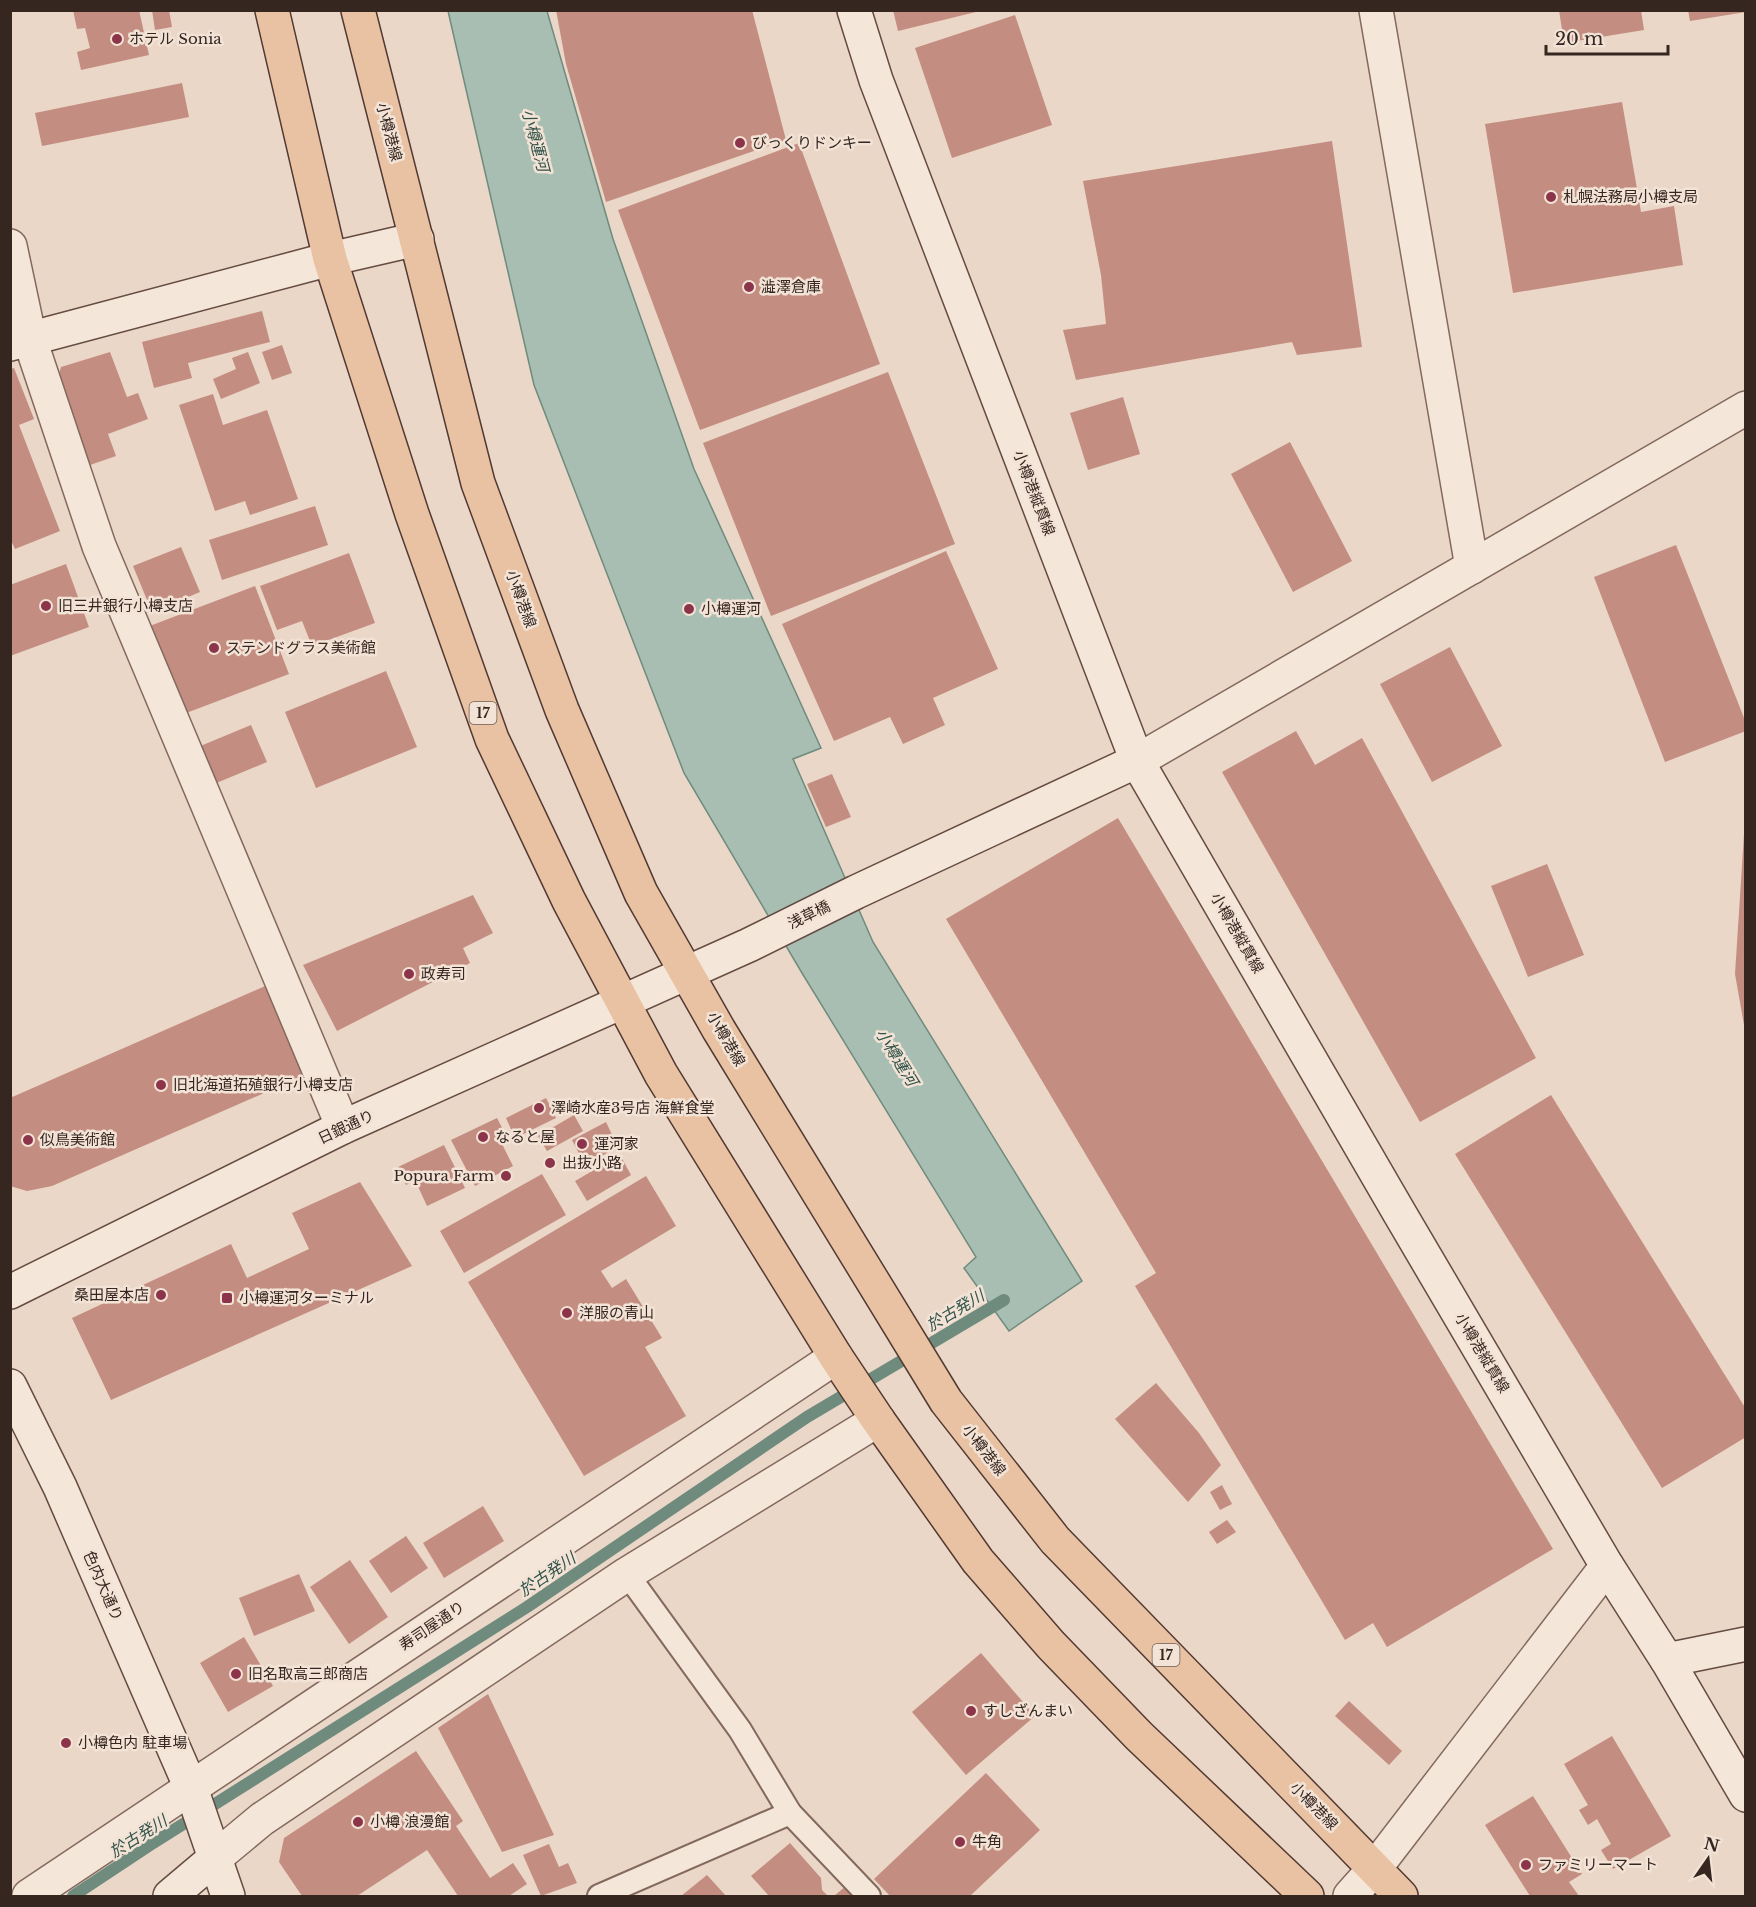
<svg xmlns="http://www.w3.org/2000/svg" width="1756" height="1907" font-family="'Libre Baskerville','Noto Sans JP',serif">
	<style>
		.water { fill: #a8beb2; stroke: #6f8b7e; stroke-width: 1.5 }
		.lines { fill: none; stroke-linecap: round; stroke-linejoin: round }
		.stream { stroke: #6f8b7e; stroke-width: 12 }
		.building { fill: #c48d81 }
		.lane-casing { stroke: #83695e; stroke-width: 26 }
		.street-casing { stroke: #83695e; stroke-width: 36 }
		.secondary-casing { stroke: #654b41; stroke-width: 36 }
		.primary-casing { stroke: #523932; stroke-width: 36 }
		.lane { stroke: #f5e6da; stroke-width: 22 }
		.street { stroke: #f5e6da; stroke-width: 33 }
		.secondary { stroke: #f5e6da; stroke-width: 33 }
		.primary { stroke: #e8c2a3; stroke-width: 33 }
		.poi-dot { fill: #8c354a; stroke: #f2e3d6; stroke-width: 2 }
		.labels { text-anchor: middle; stroke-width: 5; stroke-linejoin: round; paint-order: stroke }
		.shield { fill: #f2e3d6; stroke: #6e5f57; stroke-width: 1.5 }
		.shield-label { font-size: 14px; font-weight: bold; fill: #352620 }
		.poi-label { font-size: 15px; fill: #352620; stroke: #f2e3d6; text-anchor: start }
		.street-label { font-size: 15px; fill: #352620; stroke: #f2e3d6 }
		.water-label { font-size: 16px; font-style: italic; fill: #315349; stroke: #f2e3d6 }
	</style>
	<rect width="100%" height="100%" fill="#ead7c7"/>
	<path class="water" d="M448,11H547L613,239L694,469L821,748L793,759L873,942L1082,1281L1009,1331L964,1268L976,1257L802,973L684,773L534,385Z"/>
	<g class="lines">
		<path class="stream" d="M73,1896L150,1845L527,1607L807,1417L1004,1300"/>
	</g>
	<g class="building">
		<path d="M73,10H139L149,55L81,70L77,52L90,48L85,28L77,29Z"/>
		<path d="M152,10H169L172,27L155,30Z"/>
		<path d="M556,10H752L786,140L606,202L566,64Z"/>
		<path d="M893,10H980V11L898,31Z"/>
		<path d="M1559,10H1641L1644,30L1564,43Z"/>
		<path d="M1688,10H1746V12L1690,21Z"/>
		<path d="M1015,15L1052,125L952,158L915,48Z"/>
		<path d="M182,83L189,117L42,146L35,113Z"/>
		<path d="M1622,102L1641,212L1674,206L1683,265L1513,293L1485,124Z"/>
		<path d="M1332,141L1362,347L1297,355L1292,342L1076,380L1063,330L1106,324L1101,275L1083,181Z"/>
		<path d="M799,143L880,364L700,430L618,210Z"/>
		<path d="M262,311L270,342L188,363L192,378L154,388L142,342Z"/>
		<path d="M282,345L292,373L272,380L262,352Z"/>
		<path d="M110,352L127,397L138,393L148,419L108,434L116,456L90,465L57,382L61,367Z"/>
		<path d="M248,352L260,383L221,399L213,379L236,369L232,358Z"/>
		<path d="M14,368L34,419L19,425L60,531L15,549L10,538V369Z"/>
		<path d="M888,372L955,544L771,616L703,443Z"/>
		<path d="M213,394L223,425L267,410L298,499L250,515L245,501L215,511L179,405Z"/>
		<path d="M1123,397L1140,454L1088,470L1070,413Z"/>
		<path d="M1290,442L1352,561L1293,592L1231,474Z"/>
		<path d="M315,506L328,545L222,580L209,540Z"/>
		<path d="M1676,545L1746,723V731L1665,762L1594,577Z"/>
		<path d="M181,547L200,592L152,612L133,566Z"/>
		<path d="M946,551L998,669L933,698L945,725L903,744L890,717L834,741L782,624Z"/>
		<path d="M349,553L375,623L312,646L302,621L277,630L260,586Z"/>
		<path d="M66,564L89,627L10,656V585Z"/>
		<path d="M255,586L289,674L181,715L147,627Z"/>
		<path d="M1450,647L1502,746L1432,782L1380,684Z"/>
		<path d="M386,671L417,747L316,788L285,712Z"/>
		<path d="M251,725L267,762L214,784L198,747Z"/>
		<path d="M1296,731L1315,765L1362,738L1536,1058L1420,1122L1222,772Z"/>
		<path d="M832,774L851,817L826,827L807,784Z"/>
		<path d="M1118,818L1553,1549L1387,1647L1373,1623L1345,1640L1135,1286L1156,1273L946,919Z"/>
		<path d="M1744,834H1746L1744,1025L1735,974Z"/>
		<path d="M1547,864L1584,955L1528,977L1491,886Z"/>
		<path d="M473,895L493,933L463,948L470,963L337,1031L303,965Z"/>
		<path d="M272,983L312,1072L52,1186L27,1191L10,1186V1098Z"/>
		<path d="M1551,1095L1746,1409V1437L1662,1488L1455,1154Z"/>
		<path d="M546,1098L556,1118L515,1138L506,1118Z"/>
		<path d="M574,1115L583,1131L547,1151L538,1136Z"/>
		<path d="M497,1118L509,1141L502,1144L513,1166L475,1186L451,1140Z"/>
		<path d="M606,1122L618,1147L585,1165L572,1140Z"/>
		<path d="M444,1145L465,1188L427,1206L415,1180L406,1185L398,1167Z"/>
		<path d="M620,1155L631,1175L587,1201L575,1181Z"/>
		<path d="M542,1174L566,1215L464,1273L440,1231Z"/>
		<path d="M646,1176L676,1226L601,1271L612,1288L626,1279L662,1338L645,1347L686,1416L584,1476L468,1282Z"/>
		<path d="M360,1182L412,1266L111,1400L72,1318L231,1244L247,1278L309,1249L292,1213Z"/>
		<path d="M1156,1383L1199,1433L1221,1465L1188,1502L1115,1419Z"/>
		<path d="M1222,1485L1232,1504L1220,1510L1210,1492Z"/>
		<path d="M483,1506L504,1541L444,1578L423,1543Z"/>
		<path d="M1227,1520L1236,1532L1217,1544L1209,1532Z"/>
		<path d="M406,1536L428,1568L391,1593L369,1561Z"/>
		<path d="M350,1560L388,1617L349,1644L310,1587Z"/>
		<path d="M299,1574L315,1611L254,1636L239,1598Z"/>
		<path d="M244,1637L273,1686L228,1712L200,1663Z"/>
		<path d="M981,1653L1035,1716L966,1775L912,1712Z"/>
		<path d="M488,1694L554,1835L502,1852L438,1728Z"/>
		<path d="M1349,1701L1402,1751L1389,1765L1335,1716Z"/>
		<path d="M1612,1736L1671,1836L1613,1869L1601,1850L1611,1844L1597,1819L1588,1825L1579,1810L1588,1805L1564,1764Z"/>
		<path d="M416,1751L463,1821L456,1826L490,1878L513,1863L527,1884L509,1896H458L427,1850L357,1896H302L279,1862L284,1838Z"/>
		<path d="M986,1773L1040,1830L970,1896H890L874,1879Z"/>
		<path d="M1533,1796L1582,1874L1569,1882L1579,1896H1530L1485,1825Z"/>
		<path d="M790,1843L821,1878L822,1890L828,1896H769L751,1876Z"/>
		<path d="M549,1844L559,1867L568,1863L577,1883L541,1896L523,1855Z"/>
		<path d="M707,1875L726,1896H681Z"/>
		<path d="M846,1886L855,1896H834Z"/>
	</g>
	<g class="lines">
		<defs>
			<g id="lane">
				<path d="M627,1574L740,1730L790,1813L869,1896"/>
				<path d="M599,1896L790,1813"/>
			</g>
			<g id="street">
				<path d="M1376,10L1472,567"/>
				<path d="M10,246L30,340L99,546L343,1127"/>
				<path d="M1137,761L1746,408"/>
				<path d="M215,1858L262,1819L627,1574L878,1420"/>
				<path d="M29,1896L836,1357"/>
				<path d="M1350,1896L1375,1868L1607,1566"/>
			</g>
			<g id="secondary">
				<path d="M854,10L876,80L1137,761L1400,1214L1607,1566L1667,1660L1746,1795"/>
				<path d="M10,344L330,259L417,239"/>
				<path d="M10,1292L343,1127L749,945L856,892L1137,761"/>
				<path d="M10,1386L60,1487L191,1788L228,1896"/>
				<path d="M1667,1660L1746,1644"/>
				<path d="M170,1896L215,1858"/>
			</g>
			<g id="primary">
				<path d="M272,10L330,259L412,514L492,739L569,901L661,1074L836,1357L878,1420L978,1561L1051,1645L1139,1736L1307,1896"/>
				<path d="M358,10L478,483L562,710L641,893L719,1030L946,1401L1055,1540L1401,1896"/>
			</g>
		</defs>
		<use href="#lane" class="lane-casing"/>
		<use href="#street" class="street-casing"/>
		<use href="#secondary" class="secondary-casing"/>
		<use href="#primary" class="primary-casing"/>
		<use href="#lane" class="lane"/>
		<use href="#street" class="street"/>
		<use href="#secondary" class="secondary"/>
		<use href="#primary" class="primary"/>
	</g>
	<g class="poi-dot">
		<circle cx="117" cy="39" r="6"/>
		<circle cx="740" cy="143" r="6"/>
		<circle cx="1551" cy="197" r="6"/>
		<circle cx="749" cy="287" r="6"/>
		<circle cx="46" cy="606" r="6"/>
		<circle cx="689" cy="609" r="6"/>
		<circle cx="214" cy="648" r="6"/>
		<circle cx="409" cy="974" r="6"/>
		<circle cx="161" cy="1085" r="6"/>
		<circle cx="539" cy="1108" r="6"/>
		<circle cx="483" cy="1137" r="6"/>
		<circle cx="28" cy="1140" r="6"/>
		<circle cx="582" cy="1144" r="6"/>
		<circle cx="550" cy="1163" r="6"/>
		<circle cx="506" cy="1176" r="6"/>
		<circle cx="161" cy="1295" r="6"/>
		<rect x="221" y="1292" width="12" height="12" rx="3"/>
		<circle cx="567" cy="1313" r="6"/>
		<circle cx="236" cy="1674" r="6"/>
		<circle cx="971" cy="1711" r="6"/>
		<circle cx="66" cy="1743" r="6"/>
		<circle cx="358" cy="1822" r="6"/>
		<circle cx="960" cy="1842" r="6"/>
		<circle cx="1526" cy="1865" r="6"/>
	</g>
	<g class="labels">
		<g class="shield">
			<rect x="469.5" y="702" width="27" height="22" rx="4.5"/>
			<rect x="1152.5" y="1644" width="27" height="22" rx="4.5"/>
		</g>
		<g class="shield-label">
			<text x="483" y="718">17</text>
			<text x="1166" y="1660">17</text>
		</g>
		<g class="poi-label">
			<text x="129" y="44">ホテル Sonia</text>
			<text x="752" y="148">びっくりドンキー</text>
			<text x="1563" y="202">札幌法務局小樽支局</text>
			<text x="761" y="292">澁澤倉庫</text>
			<text x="58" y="611">旧三井銀行小樽支店</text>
			<text x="701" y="614">小樽運河</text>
			<text x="226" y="653">ステンドグラス美術館</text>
			<text x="421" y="979">政寿司</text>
			<text x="173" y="1090">旧北海道拓殖銀行小樽支店</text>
			<text x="551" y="1113">澤崎水産3号店 海鮮食堂</text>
			<text x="495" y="1142">なると屋</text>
			<text x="40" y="1145">似鳥美術館</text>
			<text x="594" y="1149">運河家</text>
			<text x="562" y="1168">出抜小路</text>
			<text x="494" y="1181" text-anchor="end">Popura Farm</text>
			<text x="149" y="1300" text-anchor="end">桑田屋本店</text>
			<text x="239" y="1303">小樽運河ターミナル</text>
			<text x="579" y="1318">洋服の青山</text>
			<text x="248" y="1679">旧名取高三郎商店</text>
			<text x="983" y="1716">すしざんまい</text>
			<text x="78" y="1748">小樽色内 駐車場</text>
			<text x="370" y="1827">小樽 浪漫館</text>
			<text x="972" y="1847">牛角</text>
			<text x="1538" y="1870">ファミリーマート</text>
		</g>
		<g class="street-label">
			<text transform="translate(389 132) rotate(75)" y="5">小樽港線</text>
			<text transform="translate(1034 493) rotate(69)" y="5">小樽港縦貫線</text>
			<text transform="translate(521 599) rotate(70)" y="5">小樽港線</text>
			<text transform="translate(809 915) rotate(-26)" y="5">浅草橋</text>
			<text transform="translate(1237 933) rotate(60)" y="5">小樽港縦貫線</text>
			<text transform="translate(726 1039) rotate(60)" y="5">小樽港線</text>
			<text transform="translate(346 1127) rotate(-25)" y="5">日銀通り</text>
			<text transform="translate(1482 1353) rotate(59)" y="5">小樽港縦貫線</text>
			<text transform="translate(984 1450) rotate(52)" y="5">小樽港線</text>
			<text transform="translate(103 1586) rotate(66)" y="5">色内大通り</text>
			<text transform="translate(432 1626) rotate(-34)" y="5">寿司屋通り</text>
			<text transform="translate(1314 1806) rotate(45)" y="5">小樽港線</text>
		</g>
		<g class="water-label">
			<text transform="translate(536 140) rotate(75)" y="6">小樽運河</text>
			<text transform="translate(897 1057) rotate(58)" y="6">小樽運河</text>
			<text transform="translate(955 1310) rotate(-31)" y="6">於古発川</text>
			<text transform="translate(547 1574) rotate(-34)" y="6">於古発川</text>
			<text transform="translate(138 1836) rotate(-32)" y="6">於古発川</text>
		</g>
	</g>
	<rect width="1756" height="1907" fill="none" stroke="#352620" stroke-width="24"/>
	<g transform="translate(1708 1859) rotate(14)" stroke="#f2e3d6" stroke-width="4.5" paint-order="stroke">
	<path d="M0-4.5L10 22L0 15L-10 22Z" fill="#352620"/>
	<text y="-9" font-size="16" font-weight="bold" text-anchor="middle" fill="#352620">N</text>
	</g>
	<path d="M1546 45v9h122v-9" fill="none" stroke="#352620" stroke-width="3"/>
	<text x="1555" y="45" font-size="18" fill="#352620" stroke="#f2e3d6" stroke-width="4.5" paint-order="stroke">20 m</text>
</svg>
